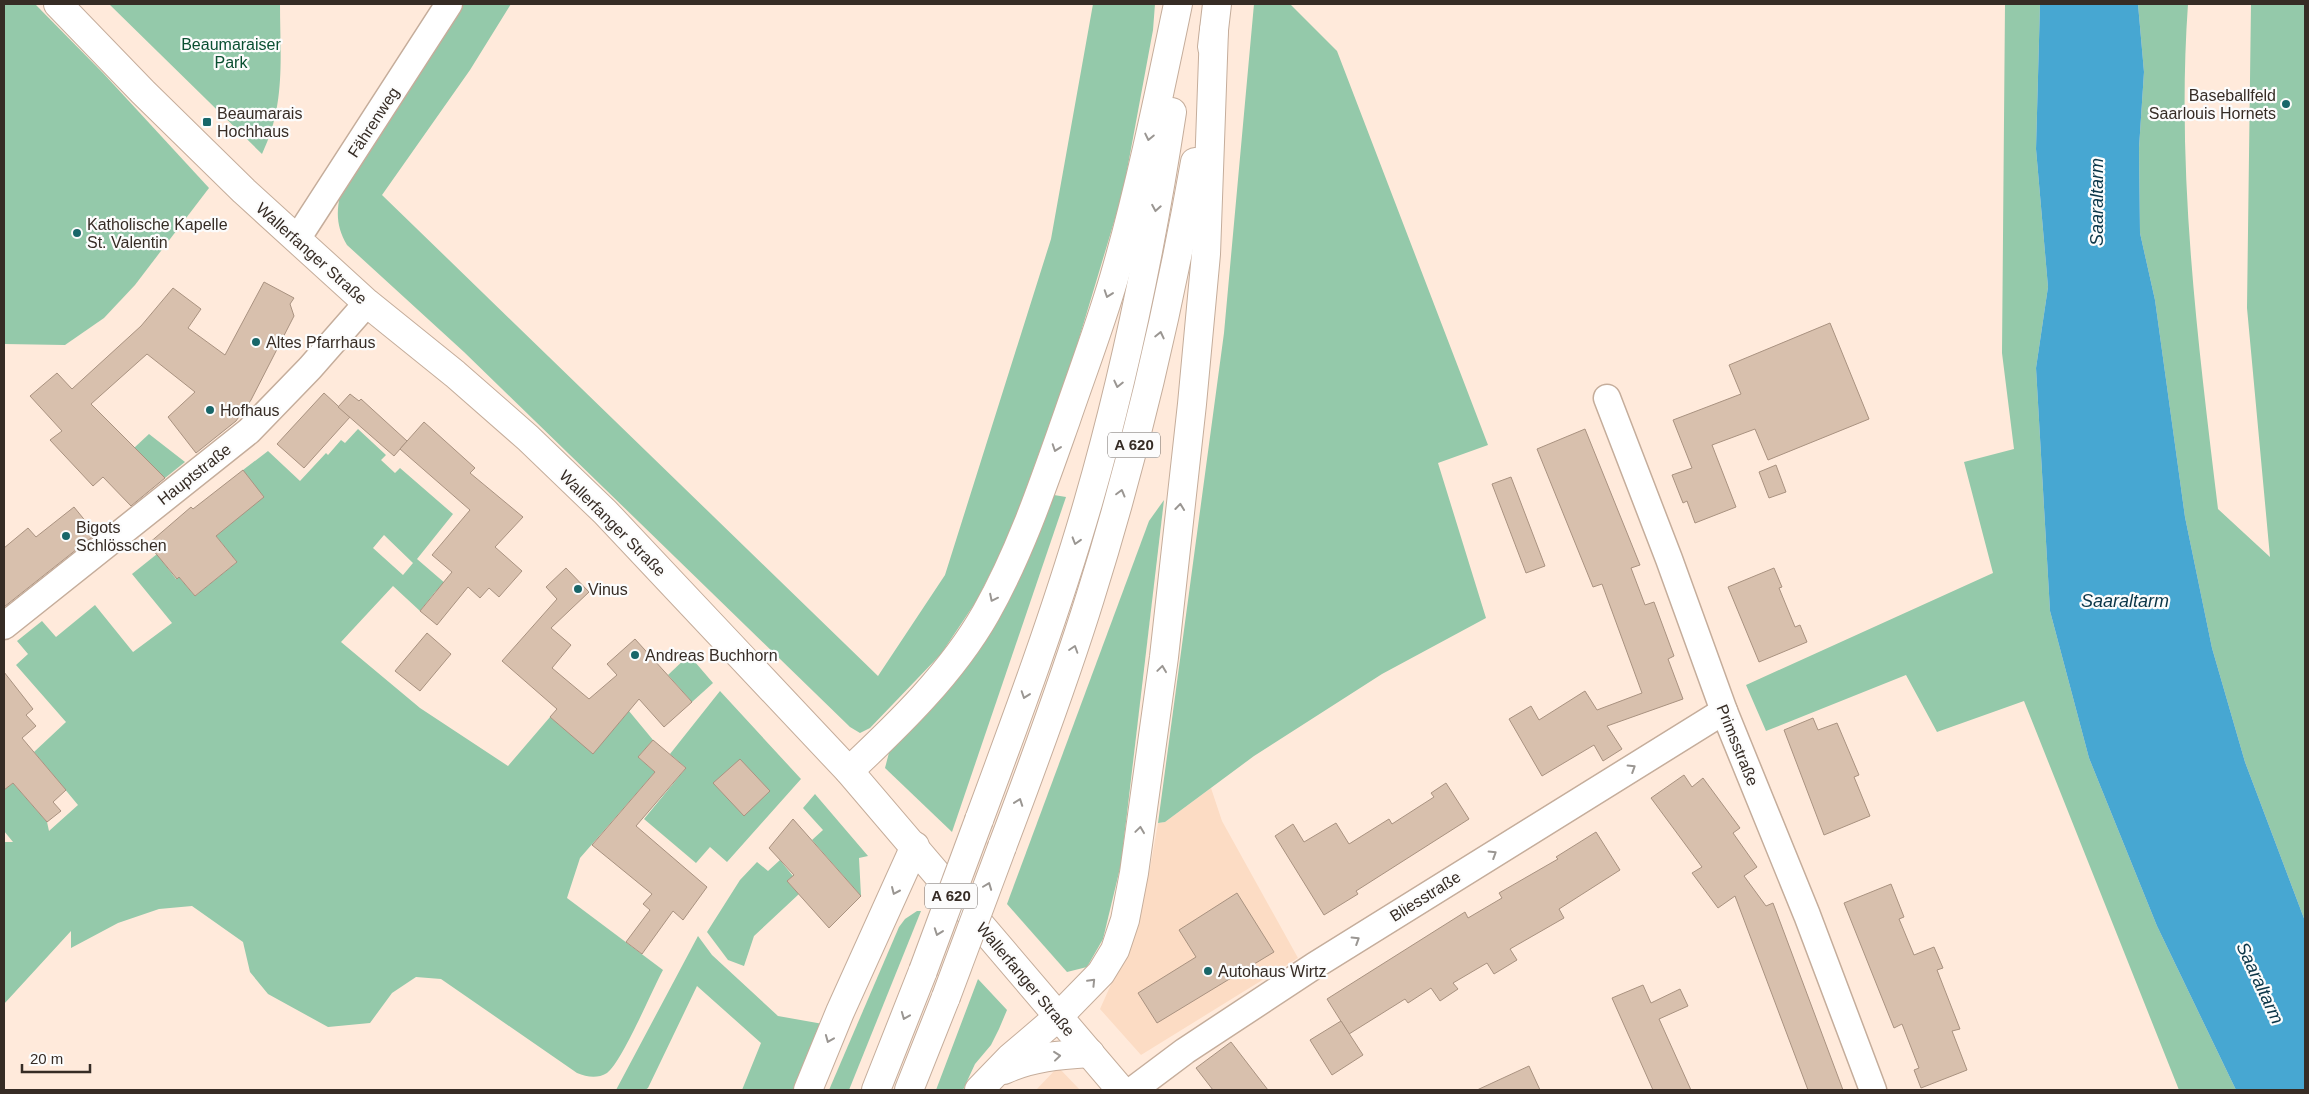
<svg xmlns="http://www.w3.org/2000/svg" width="2309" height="1094" font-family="Helvetica,sans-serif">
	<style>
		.built { fill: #fcdcc4 }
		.green { fill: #94c9aa; fill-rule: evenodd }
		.water { fill: #47a7d2 }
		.building { fill: #d8c0ad; stroke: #a99280 }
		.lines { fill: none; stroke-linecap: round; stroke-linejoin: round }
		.minor-casing { stroke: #c5ad9b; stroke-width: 29 }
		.secondary-casing { stroke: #c5ad9b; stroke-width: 30 }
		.motorway-casing { stroke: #c5ad9b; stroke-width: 30 }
		.minor { stroke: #fff; stroke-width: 26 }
		.secondary { stroke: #fff; stroke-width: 28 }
		.motorway { stroke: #fff; stroke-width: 28 }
		.motorway-bridge-casing { stroke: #c5ad9b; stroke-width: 30; stroke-linecap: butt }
		.motorway-bridge { stroke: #fff; stroke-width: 28 }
		.oneway { stroke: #9a9692 }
		.poi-dot { fill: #186669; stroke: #fcfcfc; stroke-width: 2 }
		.labels { text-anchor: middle; stroke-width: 4.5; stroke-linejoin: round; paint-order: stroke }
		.shield { fill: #fcfcfc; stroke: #716a66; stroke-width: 1 }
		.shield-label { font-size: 15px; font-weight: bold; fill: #362c25 }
		.park-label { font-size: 16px; fill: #0a4f31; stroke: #fcfcfc }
		.poi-label { font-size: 16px; fill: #362c25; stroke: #fcfcfc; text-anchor: start }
		.street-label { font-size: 16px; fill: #362c25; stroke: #fcfcfc }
		.water-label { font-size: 18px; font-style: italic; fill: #0b3648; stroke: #fcfcfc }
	</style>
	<rect width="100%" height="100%" fill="#ffeadb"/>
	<g class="built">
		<path d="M1211,788L1222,821L1298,958L1141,1055L1100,1009L1134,933L1150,868L1158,823L1165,822Z"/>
		<path d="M1058,1067L1080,1090H1036Z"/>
	</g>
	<g class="green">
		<path d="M4,4H35L103,73L209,188L135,285L104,318L65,345L4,344Z"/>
		<path d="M109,4H280C280,57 286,105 262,154Z"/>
		<path d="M462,4H511L470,70L382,195L878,676L945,575L1051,239L1093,4H1155L1153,30L1123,192L1072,362L1009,536L977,600L941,654L870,728L860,733L850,727L464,352L347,245C337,228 336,214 340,195Z"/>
		<path d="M1254,4H1290L1337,51L1488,445L1438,463L1486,618L1382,674L1254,756L1165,822L1158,823L1224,333Z"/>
		<path d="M2005,4H2040L2036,149L2048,287L2036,368L2050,611L2089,758L2157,926L2236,1090H2179L2024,701L1937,732L1906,675L1766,731L1746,685L1993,573L1964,462L2014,449L2002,353Z"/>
		<path d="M2138,4H2188C2176,173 2198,342 2218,509L2270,557L2247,308L2251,4H2305V921L2245,762L2212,648L2185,517L2155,300L2140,233L2139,148L2144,72Z"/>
		<path d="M358,429L386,455L381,460L395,473L400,468L453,514L417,559L446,584L435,592L420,611L393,586L341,642L420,708L508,766L550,717L593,753L629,711L653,740L638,757L655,772L580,858L567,898L663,970C652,990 622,1062 607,1073C597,1079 587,1077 577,1073L441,979L416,977L392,993L370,1023L328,1027L268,994L250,972L243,942L192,906L159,909L118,923L71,948V931L4,1004V842H13L4,831V790L13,783L47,822L49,831L78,805L34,752L66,722L16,665L28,654L17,641L42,621L56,637L95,605L133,652L172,623L132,574L157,554L176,579L179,577L195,596L237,562L216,536L243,470L268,451L300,481L326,453L328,455L341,440L345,443ZM384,535L413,563L403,575L373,548Z"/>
		<path d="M149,434L185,462L165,478L134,448Z"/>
		<path d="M1054,495L1066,497L952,832L885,768L891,745Z"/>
		<path d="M1164,500L1121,864L1103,939L1087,967L1067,972L1007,904L1149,521Z"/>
		<path d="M689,655L713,683L692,702L668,675Z"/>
		<path d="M720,691L801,779L727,862L710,847L696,863L644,819L686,768L670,754Z"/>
		<path d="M815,794L868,856L859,858L861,896L812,840L823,830L803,808Z"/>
		<path d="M780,860L793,876L787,881L799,894L754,936L744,966L728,960L707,932L740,880L757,862L768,871Z"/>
		<path d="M917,911H921L849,1090H829L899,927L905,919Z"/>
		<path d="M698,936L712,955L778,1016L823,1024L795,1090H742L761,1043L697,986L648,1088L645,1090H616Z"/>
		<path d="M978,979L1007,1010L999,1029L991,1045L975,1064L963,1090H936Z"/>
	</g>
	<path class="water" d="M2040,4H2138L2144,72L2139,148L2140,233L2155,300L2185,517L2212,648L2245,762L2305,921V1090H2236L2157,926L2089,758L2050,611L2036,368L2048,287L2036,149Z"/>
	<g class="building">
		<path d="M264,282L294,298L290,304L294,316L251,400L236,421L196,453L168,417L195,392L147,354L91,404L165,478L131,506L103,477L93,486L50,440L62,431L30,396L57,373L72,389L141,326L173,288L201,309L188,328L225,355Z"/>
		<path d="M1830,323L1869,419L1768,460L1755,429L1712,445L1736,507L1695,523L1687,501L1683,503L1672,475L1692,468L1673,420L1741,394L1729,365Z"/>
		<path d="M324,393L350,417L304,468L277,444Z"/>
		<path d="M350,394L359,401L361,399L407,441L394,456L338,407Z"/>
		<path d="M424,422L475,468L470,473L523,517L495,547L522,571L499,597L489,588L480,598L468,587L437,625L420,611L452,572L432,555L470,510L400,449Z"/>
		<path d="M1585,429L1640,565L1631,568L1645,605L1654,602L1674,656L1668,659L1683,699L1607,726L1622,749L1603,761L1594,745L1542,776L1509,719L1531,706L1539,720L1585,691L1597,710L1642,693L1602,584L1593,587L1537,449Z"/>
		<path d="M1776,465L1786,492L1769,498L1759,472Z"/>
		<path d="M243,470L264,497L216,536L237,562L195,596L179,577L177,579L148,544L191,507L193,509Z"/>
		<path d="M1511,477L1545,566L1526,573L1492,484Z"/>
		<path d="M74,507L96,534L4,607V548L28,528L36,537Z"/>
		<path d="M566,568L589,592L551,628L571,645L552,668L589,699L617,675L607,664L635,639L692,702L664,727L639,699L593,754L550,717L557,709L502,661L557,599L546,587Z"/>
		<path d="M1774,568L1782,587L1779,588L1795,627L1800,625L1807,642L1759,662L1728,587Z"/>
		<path d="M427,633L451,654L420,691L395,671Z"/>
		<path d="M4,672L33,709L26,715L36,726L22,738L66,790L53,802L61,811L47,822L13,783L4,790Z"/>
		<path d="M1813,718L1818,730L1837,723L1859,775L1854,777L1870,816L1824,835L1784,730Z"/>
		<path d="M653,740L686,768L636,826L707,887L683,920L673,911L642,954L626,942L650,910L643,904L652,894L592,845L655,772L638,757Z"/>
		<path d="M740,759L770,791L744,816L713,783Z"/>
		<path d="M1684,775L1692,787L1703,778L1740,828L1733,833L1757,867L1744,876L1766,906L1773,903L1843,1090H1808L1735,896L1718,908L1692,873L1702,867L1651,798Z"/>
		<path d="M1446,783L1469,819L1356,891L1358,894L1324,915L1275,836L1293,824L1304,842L1336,823L1349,844L1389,819L1392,824L1434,797L1431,793Z"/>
		<path d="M793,819L861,896L829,928L787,881L794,875L769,848Z"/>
		<path d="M1596,832L1620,870L1559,909L1564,918L1510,949L1517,960L1494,974L1487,963L1453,983L1458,989L1440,1001L1431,988L1408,1003L1405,999L1349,1034L1327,999L1465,912L1468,918L1502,898L1499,893L1558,859L1556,857Z"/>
		<path d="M1891,884L1904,917L1899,919L1914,955L1934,947L1943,968L1937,970L1960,1029L1952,1031L1967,1070L1921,1088L1914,1070L1919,1068L1902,1024L1894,1028L1844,903Z"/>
		<path d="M1237,893L1274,952L1157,1023L1138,993L1196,957L1179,930Z"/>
		<path d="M1643,985L1651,1003L1680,989L1688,1006L1659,1019L1691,1090H1653L1612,998Z"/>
		<path d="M1341,1021L1363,1055L1332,1075L1310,1040Z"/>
		<path d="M1231,1042L1268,1090H1213L1196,1068Z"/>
		<path d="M1529,1066L1540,1090H1477Z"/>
	</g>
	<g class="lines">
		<defs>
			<g id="minor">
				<path d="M297,239L449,4"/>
				<path d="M1607,398L1669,559L1724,711L1807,915L1873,1090"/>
				<path d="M4,626L249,431L310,368L367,303"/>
				<path d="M1133,1090L1185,1051L1314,966L1724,711"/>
			</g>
			<path id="secondary" d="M58,4L143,92L244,191L367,303L455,374L528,438L605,512L849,771L1121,1090"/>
			<g id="motorway">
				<path d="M1212,47L1217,4"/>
				<path d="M849,771C899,724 952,673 986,613C1020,553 1043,485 1066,420C1082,373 1100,326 1114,278C1140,188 1159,95 1178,4"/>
				<path d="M979,820C1018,715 1057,610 1088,503C1125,375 1152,243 1172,112"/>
				<path d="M1002,847C1033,765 1064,682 1090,598C1135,455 1169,309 1195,162"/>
				<path d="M1004,1070C1031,1057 1060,1055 1090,1053"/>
				<path d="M808,1090L840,1012L915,846"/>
				<path d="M876,1090L923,971"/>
				<path d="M909,1090L946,997"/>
				<path d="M979,1090L1010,1058L1058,1017L1101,973L1115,950L1125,920L1134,873L1164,657L1192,404L1206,254L1214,30"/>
			</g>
		</defs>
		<use href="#minor" class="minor-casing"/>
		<use href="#secondary" class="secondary-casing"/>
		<use href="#motorway" class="motorway-casing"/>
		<use href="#minor" class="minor"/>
		<use href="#secondary" class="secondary"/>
		<use href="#motorway" class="motorway"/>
		<defs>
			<g id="motorway-bridge">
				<path d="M923,971L979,820"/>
				<path d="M946,997L1002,847"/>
			</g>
		</defs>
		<use href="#motorway-bridge" class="motorway-bridge-casing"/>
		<use href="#motorway-bridge" class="motorway-bridge"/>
	</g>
	<defs><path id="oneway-chevron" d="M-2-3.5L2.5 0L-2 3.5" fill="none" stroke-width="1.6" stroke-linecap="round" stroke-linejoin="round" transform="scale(1.25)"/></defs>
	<g class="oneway">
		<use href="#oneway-chevron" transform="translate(1149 137) rotate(102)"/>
		<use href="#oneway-chevron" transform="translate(1156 208) rotate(100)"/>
		<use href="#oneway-chevron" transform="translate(1108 294) rotate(109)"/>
		<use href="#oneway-chevron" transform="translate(1160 335) rotate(-77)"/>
		<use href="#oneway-chevron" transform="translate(1118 384) rotate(103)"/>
		<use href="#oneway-chevron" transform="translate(1056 448) rotate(109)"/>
		<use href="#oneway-chevron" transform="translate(1121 493) rotate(-75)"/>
		<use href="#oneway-chevron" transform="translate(1180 507) rotate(-84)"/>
		<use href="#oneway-chevron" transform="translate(1076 541) rotate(107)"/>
		<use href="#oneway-chevron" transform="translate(993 598) rotate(116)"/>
		<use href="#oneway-chevron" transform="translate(1074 649) rotate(-72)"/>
		<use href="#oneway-chevron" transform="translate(1162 669) rotate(-82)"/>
		<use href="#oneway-chevron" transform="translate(1025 695) rotate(109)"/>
		<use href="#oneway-chevron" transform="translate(1632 768) rotate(-32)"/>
		<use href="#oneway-chevron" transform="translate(1019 802) rotate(-70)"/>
		<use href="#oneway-chevron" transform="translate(1140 830) rotate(-82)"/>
		<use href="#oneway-chevron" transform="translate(1493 854) rotate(-32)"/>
		<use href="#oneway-chevron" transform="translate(988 886) rotate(-69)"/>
		<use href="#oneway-chevron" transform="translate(895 891) rotate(114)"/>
		<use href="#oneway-chevron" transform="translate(938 932) rotate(110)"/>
		<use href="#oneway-chevron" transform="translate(1356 940) rotate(-32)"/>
		<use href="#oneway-chevron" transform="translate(1092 982) rotate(-46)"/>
		<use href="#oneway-chevron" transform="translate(905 1016) rotate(112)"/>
		<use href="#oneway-chevron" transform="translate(829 1039) rotate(112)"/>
		<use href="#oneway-chevron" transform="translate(1057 1056) rotate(-6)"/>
	</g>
	<g class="poi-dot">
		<circle cx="2286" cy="104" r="5"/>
		<rect x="202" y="117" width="10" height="10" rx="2.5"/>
		<circle cx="77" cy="233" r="5"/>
		<circle cx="256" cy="342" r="5"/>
		<circle cx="210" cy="410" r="5"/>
		<circle cx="66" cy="536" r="5"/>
		<circle cx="578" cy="589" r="5"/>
		<circle cx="635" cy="655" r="5"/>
		<circle cx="1208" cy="971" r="5"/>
	</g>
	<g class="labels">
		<g class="shield">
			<rect x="1108" y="432.5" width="52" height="25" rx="4"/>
			<rect x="925" y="883.5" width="52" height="25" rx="4"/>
		</g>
		<g class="shield-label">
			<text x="1134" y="450">A 620</text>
			<text x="951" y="901">A 620</text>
		</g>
		<g class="park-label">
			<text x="231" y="50">Beaumaraiser<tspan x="231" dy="18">Park</tspan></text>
		</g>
		<g class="poi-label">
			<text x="2276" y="101" text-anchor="end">Baseballfeld<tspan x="2276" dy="18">Saarlouis Hornets</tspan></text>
			<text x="217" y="119">Beaumarais<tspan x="217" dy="18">Hochhaus</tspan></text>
			<text x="87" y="230">Katholische Kapelle<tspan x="87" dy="18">St. Valentin</tspan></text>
			<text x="266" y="348">Altes Pfarrhaus</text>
			<text x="220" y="416">Hofhaus</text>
			<text x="76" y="533">Bigots<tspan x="76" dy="18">Schlösschen</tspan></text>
			<text x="588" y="595">Vinus</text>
			<text x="645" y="661">Andreas Buchhorn</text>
			<text x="1218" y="977">Autohaus Wirtz</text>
		</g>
		<g class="street-label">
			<text transform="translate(373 122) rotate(-57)" y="6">Fährenweg</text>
			<text transform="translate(312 253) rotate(42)" y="6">Wallerfanger Straße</text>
			<text transform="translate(194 474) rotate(-38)" y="6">Hauptstraße</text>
			<text transform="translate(613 523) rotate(45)" y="6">Wallerfanger Straße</text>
			<text transform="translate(1738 745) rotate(68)" y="6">Primsstraße</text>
			<text transform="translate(1425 896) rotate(-32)" y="6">Bliesstraße</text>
			<text transform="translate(1026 979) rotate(50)" y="6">Wallerfanger Straße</text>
		</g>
		<g class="water-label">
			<text transform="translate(2097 202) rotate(-90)" y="6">Saaraltarm</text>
			<text x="2125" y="607">Saaraltarm</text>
			<text transform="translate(2260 983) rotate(65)" y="6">Saaraltarm</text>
		</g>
	</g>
	<rect width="2309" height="1094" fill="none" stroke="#362c25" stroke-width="10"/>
	<path d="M22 1064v8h68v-8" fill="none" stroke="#362c25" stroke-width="2.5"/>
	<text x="30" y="1064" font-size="15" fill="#362c25" stroke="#fcfcfc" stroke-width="4" paint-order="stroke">20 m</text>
</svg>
